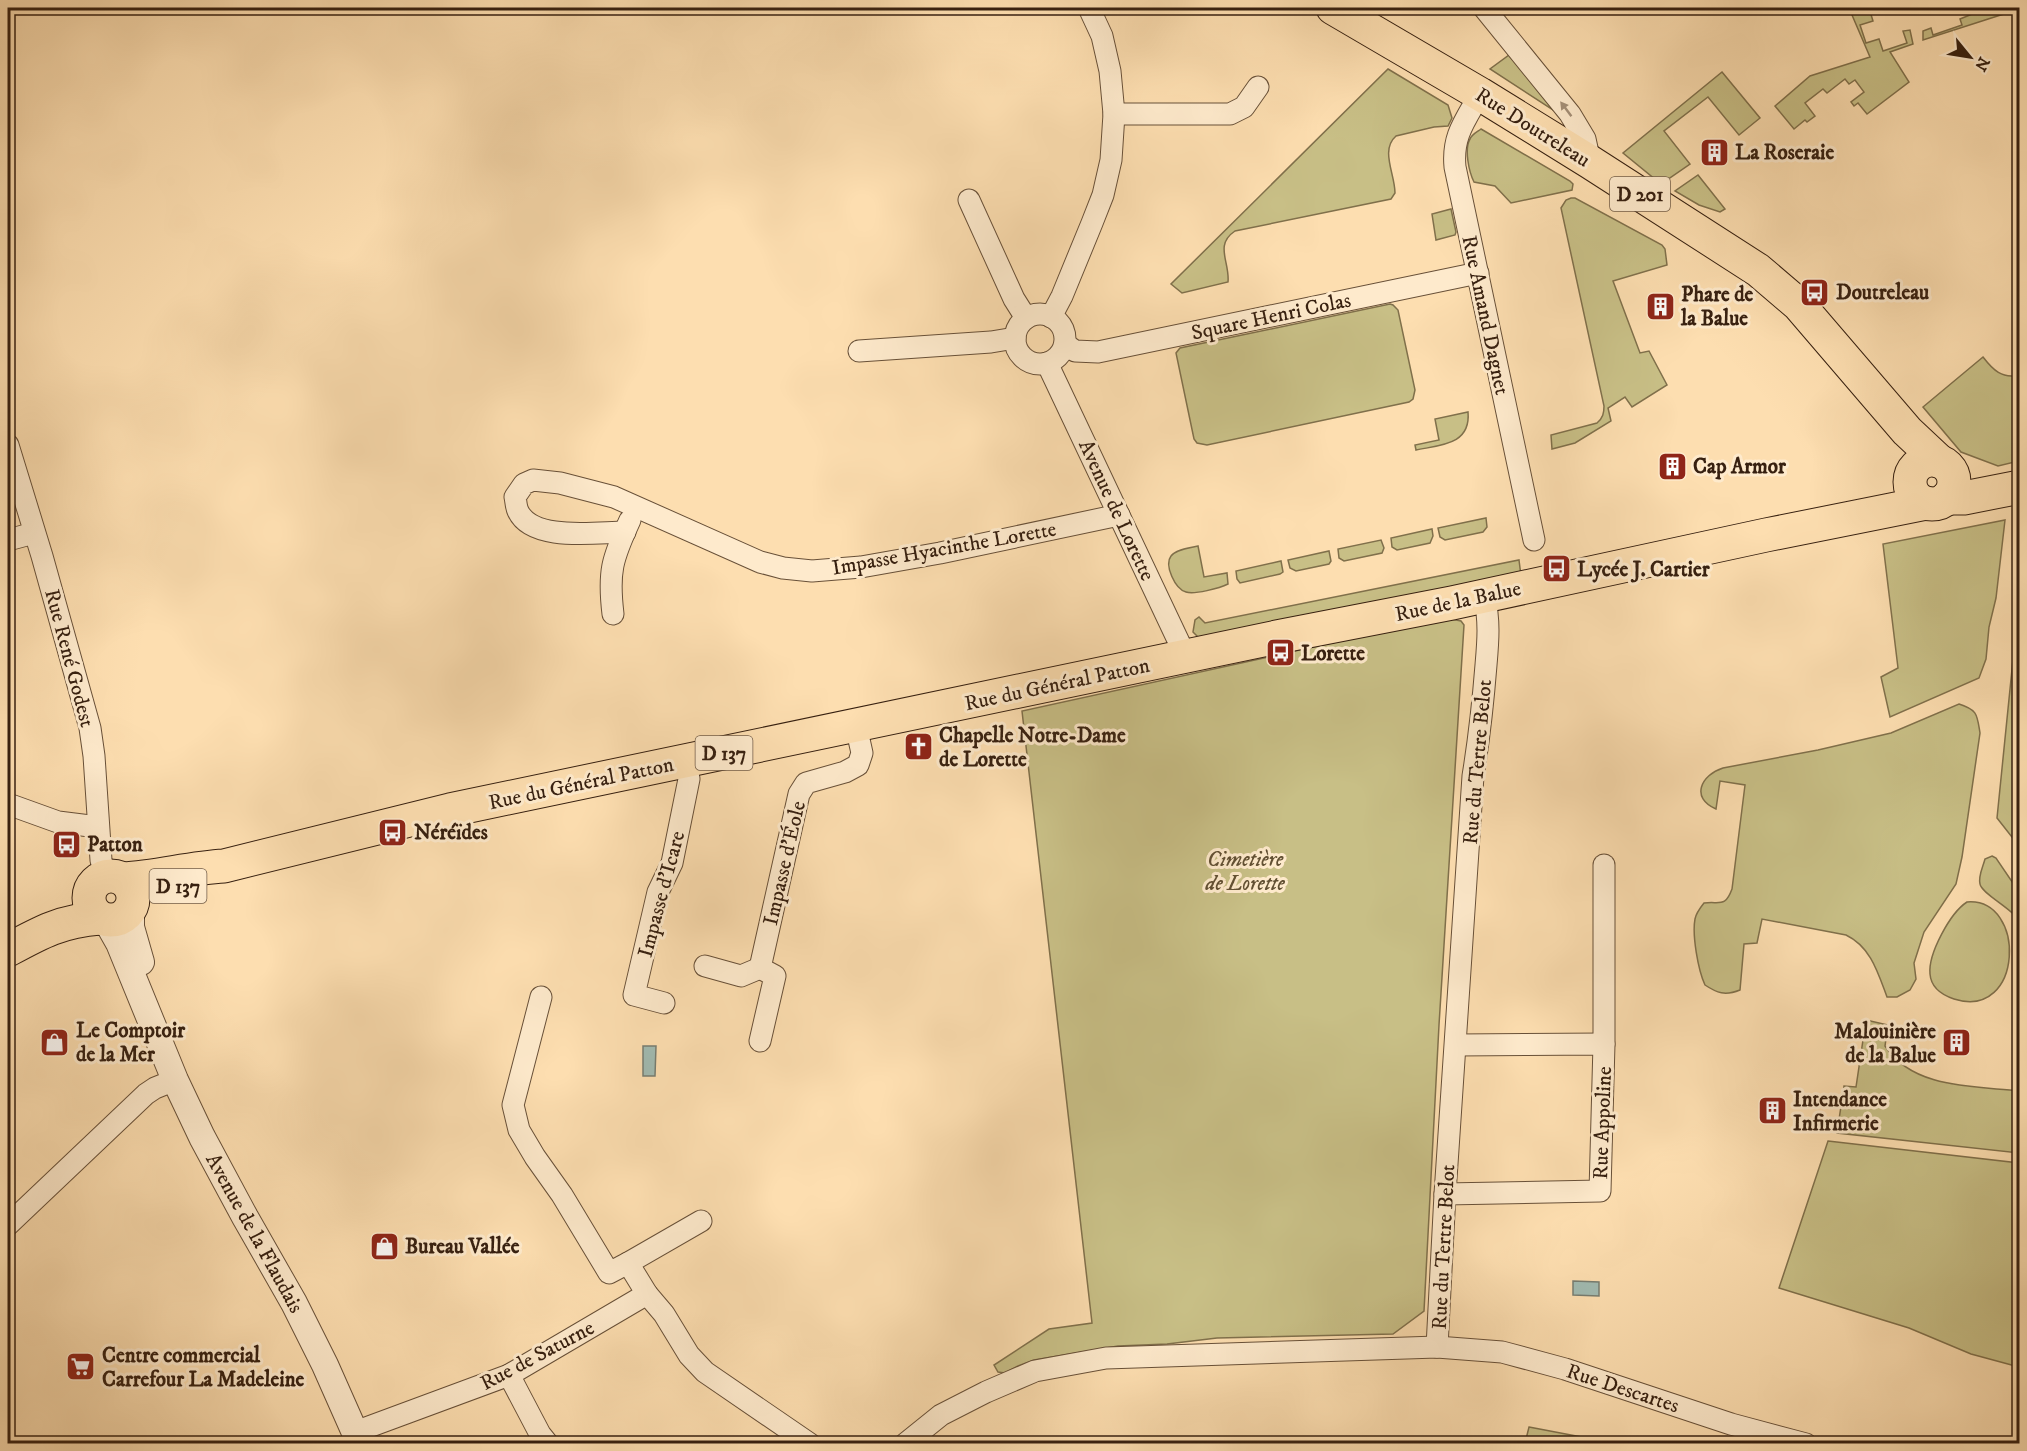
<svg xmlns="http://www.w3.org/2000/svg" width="2027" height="1451" font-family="'IM FELL DW Pica',serif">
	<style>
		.green { fill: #c8bf86; stroke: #80704b; stroke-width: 1.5 }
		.water { fill: #a1bbb2; stroke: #777d71; stroke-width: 1.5 }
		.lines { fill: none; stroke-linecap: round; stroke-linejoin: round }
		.minor-casing { stroke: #685038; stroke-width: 23 }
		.tertiary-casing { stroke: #685038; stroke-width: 28 }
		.primary-casing { stroke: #372010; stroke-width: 35 }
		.minor { stroke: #feeacc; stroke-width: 21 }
		.tertiary { stroke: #feeacc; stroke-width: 26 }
		.primary { stroke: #fddeb0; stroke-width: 33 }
		.oneway { fill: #a48f77 }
		.labels { text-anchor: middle; stroke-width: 6; stroke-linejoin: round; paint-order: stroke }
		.shield { fill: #feeacc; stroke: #735d48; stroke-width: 1.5 }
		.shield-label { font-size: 20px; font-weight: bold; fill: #372010 }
		.street-label { font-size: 21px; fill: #372010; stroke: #feeacc }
		.poi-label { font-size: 21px; font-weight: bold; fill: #372010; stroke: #feeacc; text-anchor: start }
		.park-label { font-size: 21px; font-style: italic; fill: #625033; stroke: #feeacc }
	</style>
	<rect width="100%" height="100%" fill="#fddeb0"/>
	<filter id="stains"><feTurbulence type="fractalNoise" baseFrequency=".00333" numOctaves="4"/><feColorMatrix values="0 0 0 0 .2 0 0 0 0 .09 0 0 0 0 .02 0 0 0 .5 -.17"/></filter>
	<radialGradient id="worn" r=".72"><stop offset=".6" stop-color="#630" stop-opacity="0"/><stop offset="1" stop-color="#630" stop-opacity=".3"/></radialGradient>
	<g class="green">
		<path d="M1849,8H1871H1869L1873,21L1860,25L1866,43L1879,39L1883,51L1907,43L1903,31L1910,30L1913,44L1890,52L1909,82L1867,114L1858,103L1854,106L1851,102L1864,92L1855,80L1849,84L1845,79L1827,93L1823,89L1805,103L1815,116L1807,122L1805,120L1794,129L1775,106L1810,76L1870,57Z"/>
		<path d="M1987,8H2008L2010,12L1923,40V31L1931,28L1933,35L1962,25L1960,19Z"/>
		<path d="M1509,55L1556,109L1553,110L1490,69Z"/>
		<path d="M1388,69L1448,105L1452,118L1448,126L1434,127L1396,136C1380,150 1395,174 1395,193L1391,199L1235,231C1214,245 1230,262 1228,282L1182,293L1171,284Z"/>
		<path d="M1722,72L1760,118L1739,135L1708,97L1664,131L1690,164L1661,184L1623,153Z"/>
		<path d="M1481,129L1570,181L1573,184L1572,190L1511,203L1495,186L1474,182C1469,172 1464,149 1470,139C1472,134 1477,132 1481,129Z"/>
		<path d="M1698,175L1725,209L1720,212L1699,205L1675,191Z"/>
		<path d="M1571,198H1575L1662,245L1665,249L1667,265L1613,281L1640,353L1649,351L1667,385L1632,407L1625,397L1608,408L1611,421L1575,443L1552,449L1551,435L1597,423C1603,418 1604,413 1604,406L1561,208L1566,200Z"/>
		<path d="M1451,209L1456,232L1455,235L1436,240L1432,214Z"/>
		<path d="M1390,304L1393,305L1398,310L1415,390L1413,399L1409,402L1207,445L1197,443L1194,439L1176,353L1180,348Z"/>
		<path d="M1983,357C1993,370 2002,379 2019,375V461L1998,466L1961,452L1923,407Z"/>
		<path d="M1468,412C1471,445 1440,445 1416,450L1415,445L1439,440L1435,419Z"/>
		<path d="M1486,518L1487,527L1483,532L1445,540L1440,537L1438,528Z"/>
		<path d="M2005,520L1996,598L1989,627L1986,659L1979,678L1890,717L1881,677L1898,668L1883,544Z"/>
		<path d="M1432,529L1433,536L1430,543L1397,550L1392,547L1391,538Z"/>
		<path d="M1381,540L1384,548L1382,553L1344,561L1339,558L1338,549Z"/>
		<path d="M1198,546L1204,577L1227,573L1228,584C1220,588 1194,595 1186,592C1175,589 1164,565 1171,556C1176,549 1190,548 1198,546Z"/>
		<path d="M1329,551L1331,561L1329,564L1296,571L1290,568L1288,560Z"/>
		<path d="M1519,560L1521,576L1199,638L1193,632L1195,620L1199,617L1205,623Z"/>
		<path d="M1281,561L1283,572L1280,574L1240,583L1237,579L1236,571Z"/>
		<path d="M2019,600L2020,846H2019L1997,818Z"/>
		<path d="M1446,618L1461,621L1464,625L1439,1025L1424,1311L1393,1334L1217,1338L1167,1344L1118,1346L1034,1360L1018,1366L1005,1373L998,1372L994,1365L1049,1329L1092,1323L1022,711Z"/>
		<path d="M1959,704C1978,710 1977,715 1980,733L1962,857L1956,884L1924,932L1914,963L1916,979L1910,990L1897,997H1887C1878,973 1871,947 1846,935L1762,919L1757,943L1744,944L1740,990C1725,996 1717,993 1705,985C1698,970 1692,935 1695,919C1696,913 1700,908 1704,903C1720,901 1725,908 1732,889L1745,785L1720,781L1716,809C1690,798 1701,775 1723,768L1818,750L1891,733Z"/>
		<path d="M1992,856L1996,858L2019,892V920C2011,908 1981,893 1980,884C1978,876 1983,867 1985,859Z"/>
		<path d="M1967,902C2027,897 2024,1021 1954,999C1942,995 1931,987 1930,974C1928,954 1950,913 1967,902Z"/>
		<path d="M1866,1020L1888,1025L1885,1046C1913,1089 1974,1086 2019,1091V1153L1837,1133L1844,1086L1856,1087Z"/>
		<path d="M1828,1141L2019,1163V1367L1971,1354L1909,1328L1779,1288Z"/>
		<path d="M1529,1427L1613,1443H1525Z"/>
	</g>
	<g class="water">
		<path d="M643,1046H656L655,1076H643Z"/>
		<path d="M1573,1281L1599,1282V1296L1573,1295Z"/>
	</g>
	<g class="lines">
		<defs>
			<g id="minor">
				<path d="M1484,8L1570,114L1585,139L1590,162"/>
				<path d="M1480,94C1465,121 1452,136 1455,167L1534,540"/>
				<path d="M1114,114H1230L1244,107L1258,87"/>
				<path d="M969,200L1014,299L1026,318"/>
				<circle cx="1040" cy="339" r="25"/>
				<path d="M1051,317L1062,296L1092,223L1103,195L1111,160L1114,114L1110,71L1102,36L1089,8"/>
				<path d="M1065,344L1075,351L1098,352L1478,273"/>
				<path d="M859,351L991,342L1015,338"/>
				<path d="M1047,363L1186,657"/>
				<path d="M8,445L42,556L90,728L94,756L101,860L105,876"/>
				<path d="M625,532C596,532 532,542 518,511C516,507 516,501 515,497L524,484L533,480L560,483L614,497L760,562L783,568L812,571L861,567L940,553L1119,515"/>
				<path d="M8,540L34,533"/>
				<path d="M613,614C608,572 612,559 630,520"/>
				<path d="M8,804L58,822L98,827"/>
				<path d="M1604,865V1044"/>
				<path d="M705,966L741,976L760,968"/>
				<path d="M541,997L513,1105L519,1130L535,1157L562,1195L609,1273L628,1263"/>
				<path d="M664,1003L634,995L658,892L672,863L689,779L686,761"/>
				<path d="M760,1041L775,976L760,968L799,794L806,783L845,772L858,765L862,753L856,726"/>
				<path d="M1445,1194L1600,1191L1604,1044L1456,1045"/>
				<path d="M8,1225L146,1094L155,1088L175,1080"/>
				<path d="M647,1294L664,1314L689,1355L705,1372L810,1444"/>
				<path d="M1437,1347L1445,1194L1473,776C1479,739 1483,703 1486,665C1488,642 1490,620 1484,596"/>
				<path d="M509,1375L540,1434L548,1444"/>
				<path d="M355,1432L509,1375L647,1294L628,1263L701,1221"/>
				<path d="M905,1444L941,1415L986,1392L1035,1371L1106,1358L1437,1347L1502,1352L1565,1369L1731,1424L1806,1444"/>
			</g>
			<g id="tertiary">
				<path d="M131,909V927L141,962"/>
				<path d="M106,920L119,943L175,1080L202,1137L245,1217L294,1303L325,1365L360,1444"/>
			</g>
			<g id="primary">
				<path d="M1333,8L1480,94L1590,162L1758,270L1799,305L1907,431L1939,461"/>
				<circle cx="1932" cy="482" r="22"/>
				<path d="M1947,498H1964L2020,487"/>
				<circle cx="111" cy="898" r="22"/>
				<path d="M123,879C157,877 190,868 224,866L450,810L1277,637L1452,603L1766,535L1926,503"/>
				<path d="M8,950C41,932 61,921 100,918"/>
			</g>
		</defs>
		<use href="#minor" class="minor-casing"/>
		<use href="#tertiary" class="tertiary-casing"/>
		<use href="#primary" class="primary-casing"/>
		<use href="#minor" class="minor"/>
		<use href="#tertiary" class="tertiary"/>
		<use href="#primary" class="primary"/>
	</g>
	<defs><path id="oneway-solid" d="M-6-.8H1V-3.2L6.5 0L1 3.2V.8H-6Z" transform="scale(1.5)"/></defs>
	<use class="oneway" href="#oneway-solid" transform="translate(1566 109) rotate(-127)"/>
	<defs>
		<symbol id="building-square" viewBox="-11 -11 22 22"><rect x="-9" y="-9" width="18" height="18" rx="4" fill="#8f2418" stroke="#feeacc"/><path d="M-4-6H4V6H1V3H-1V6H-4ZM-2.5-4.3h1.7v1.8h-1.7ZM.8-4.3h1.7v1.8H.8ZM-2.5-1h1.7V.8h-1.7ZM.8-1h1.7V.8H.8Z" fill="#fff"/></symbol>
		<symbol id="bus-square" viewBox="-11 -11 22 22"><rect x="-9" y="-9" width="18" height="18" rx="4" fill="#8f2418" stroke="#feeacc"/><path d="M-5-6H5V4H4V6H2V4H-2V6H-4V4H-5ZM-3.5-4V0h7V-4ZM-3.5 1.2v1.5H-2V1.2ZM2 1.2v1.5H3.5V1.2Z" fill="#fff"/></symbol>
		<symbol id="church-square" viewBox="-11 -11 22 22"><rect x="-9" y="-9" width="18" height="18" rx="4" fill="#8f2418" stroke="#feeacc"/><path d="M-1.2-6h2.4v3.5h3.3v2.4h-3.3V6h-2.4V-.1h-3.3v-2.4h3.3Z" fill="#fff"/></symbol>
		<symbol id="shop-square" viewBox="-11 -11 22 22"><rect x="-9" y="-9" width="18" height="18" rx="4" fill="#8f2418" stroke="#feeacc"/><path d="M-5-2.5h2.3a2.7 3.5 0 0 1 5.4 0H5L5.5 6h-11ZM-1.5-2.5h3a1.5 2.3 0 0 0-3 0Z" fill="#fff"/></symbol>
		<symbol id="supermarket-square" viewBox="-11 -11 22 22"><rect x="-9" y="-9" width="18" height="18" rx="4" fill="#8f2418" stroke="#feeacc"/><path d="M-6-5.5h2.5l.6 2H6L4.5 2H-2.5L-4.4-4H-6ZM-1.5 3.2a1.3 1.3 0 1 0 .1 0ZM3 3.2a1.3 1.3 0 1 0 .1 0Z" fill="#fff"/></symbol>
	</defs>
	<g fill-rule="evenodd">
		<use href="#building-square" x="1698" y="136" width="33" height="33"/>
		<use href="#bus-square" x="1798" y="276" width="33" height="33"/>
		<use href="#building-square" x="1644" y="290" width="33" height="33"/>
		<use href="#building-square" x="1656" y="450" width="33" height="33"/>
		<use href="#bus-square" x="1540" y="552" width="33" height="33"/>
		<use href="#bus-square" x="1264" y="636" width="33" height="33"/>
		<use href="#church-square" x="902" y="730" width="33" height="33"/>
		<use href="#bus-square" x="376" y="816" width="33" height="33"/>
		<use href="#bus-square" x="50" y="828" width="33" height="33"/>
		<use href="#shop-square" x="38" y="1026" width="33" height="33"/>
		<use href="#building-square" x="1940" y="1026" width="33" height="33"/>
		<use href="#building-square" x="1756" y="1094" width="33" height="33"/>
		<use href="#shop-square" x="368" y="1230" width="33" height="33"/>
		<use href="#supermarket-square" x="64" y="1350" width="33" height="33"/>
	</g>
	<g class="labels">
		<g class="shield">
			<rect x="1610" y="177" width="60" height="34" rx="4.5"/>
			<rect x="695.5" y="736" width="57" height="34" rx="4.5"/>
			<rect x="149.5" y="869" width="57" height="34" rx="4.5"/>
		</g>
		<g class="shield-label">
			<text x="1640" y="201">D 201</text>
			<text x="724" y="760">D 137</text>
			<text x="178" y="893">D 137</text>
		</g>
		<g class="street-label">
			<text transform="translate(1533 127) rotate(32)" y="7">Rue Doutreleau</text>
			<text transform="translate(1486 315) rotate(78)" y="7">Rue Amand Dagnet</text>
			<text transform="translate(1271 316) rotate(-12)" y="7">Square Henri Colas</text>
			<text transform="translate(1117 510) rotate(65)" y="7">Avenue de Lorette</text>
			<text transform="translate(944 548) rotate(-10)" y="7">Impasse Hyacinthe Lorette</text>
			<text transform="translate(1458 601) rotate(-12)" y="7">Rue de la Balue</text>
			<text transform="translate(70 658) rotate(75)" y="7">Rue René Godest</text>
			<text transform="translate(1057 684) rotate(-12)" y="7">Rue du Général Patton</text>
			<text transform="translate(1477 762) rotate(-85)" y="7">Rue du Tertre Belot</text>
			<text transform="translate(581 783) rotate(-12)" y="7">Rue du Général Patton</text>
			<text transform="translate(784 863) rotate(-77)" y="7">Impasse d'Éole</text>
			<text transform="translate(661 894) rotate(-75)" y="7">Impasse d'Icare</text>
			<text transform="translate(1602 1123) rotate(-88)" y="7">Rue Appoline</text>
			<text transform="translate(255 1233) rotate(61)" y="7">Avenue de la Flaudais</text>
			<text transform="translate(1443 1247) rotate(-87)" y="7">Rue du Tertre Belot</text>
			<text transform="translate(537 1355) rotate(-28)" y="7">Rue de Saturne</text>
			<text transform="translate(1623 1388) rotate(18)" y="7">Rue Descartes</text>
		</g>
		<g class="poi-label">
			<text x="1735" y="159">La Roseraie</text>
			<text x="1836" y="299">Doutreleau</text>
			<text x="1681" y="301">Phare de<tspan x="1681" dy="24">la Balue</tspan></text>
			<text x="1693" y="473">Cap Armor</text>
			<text x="1577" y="576">Lycée J. Cartier</text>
			<text x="1301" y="660">Lorette</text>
			<text x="939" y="742">Chapelle Notre-Dame<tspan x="939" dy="24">de Lorette</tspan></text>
			<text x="414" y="839">Néréïdes</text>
			<text x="87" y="851">Patton</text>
			<text x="76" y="1037">Le Comptoir<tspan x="76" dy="24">de la Mer</tspan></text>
			<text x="1936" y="1038" text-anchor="end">Malouinière<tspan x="1936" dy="24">de la Balue</tspan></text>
			<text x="1793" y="1106">Intendance<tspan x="1793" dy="24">Infirmerie</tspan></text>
			<text x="405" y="1253">Bureau Vallée</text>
			<text x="102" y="1362">Centre commercial<tspan x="102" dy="24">Carrefour La Madeleine</tspan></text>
		</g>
		<g class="park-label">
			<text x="1245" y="866">Cimetière<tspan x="1245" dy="24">de Lorette</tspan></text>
		</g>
	</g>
	<rect width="2027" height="1451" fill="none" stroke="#fddeb0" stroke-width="30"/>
	<rect x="9" y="9" width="2009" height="1433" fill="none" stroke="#372010" stroke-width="3"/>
	<rect x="15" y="15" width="1997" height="1421" fill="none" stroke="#372010" stroke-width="1.5"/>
	<g transform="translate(1970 57) rotate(120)" stroke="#feeacc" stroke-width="4.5" paint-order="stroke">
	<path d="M0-4.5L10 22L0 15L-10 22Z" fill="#372010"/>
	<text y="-9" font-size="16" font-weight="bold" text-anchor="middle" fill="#372010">N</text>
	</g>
	<rect width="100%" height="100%" filter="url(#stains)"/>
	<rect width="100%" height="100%" fill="url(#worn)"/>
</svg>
